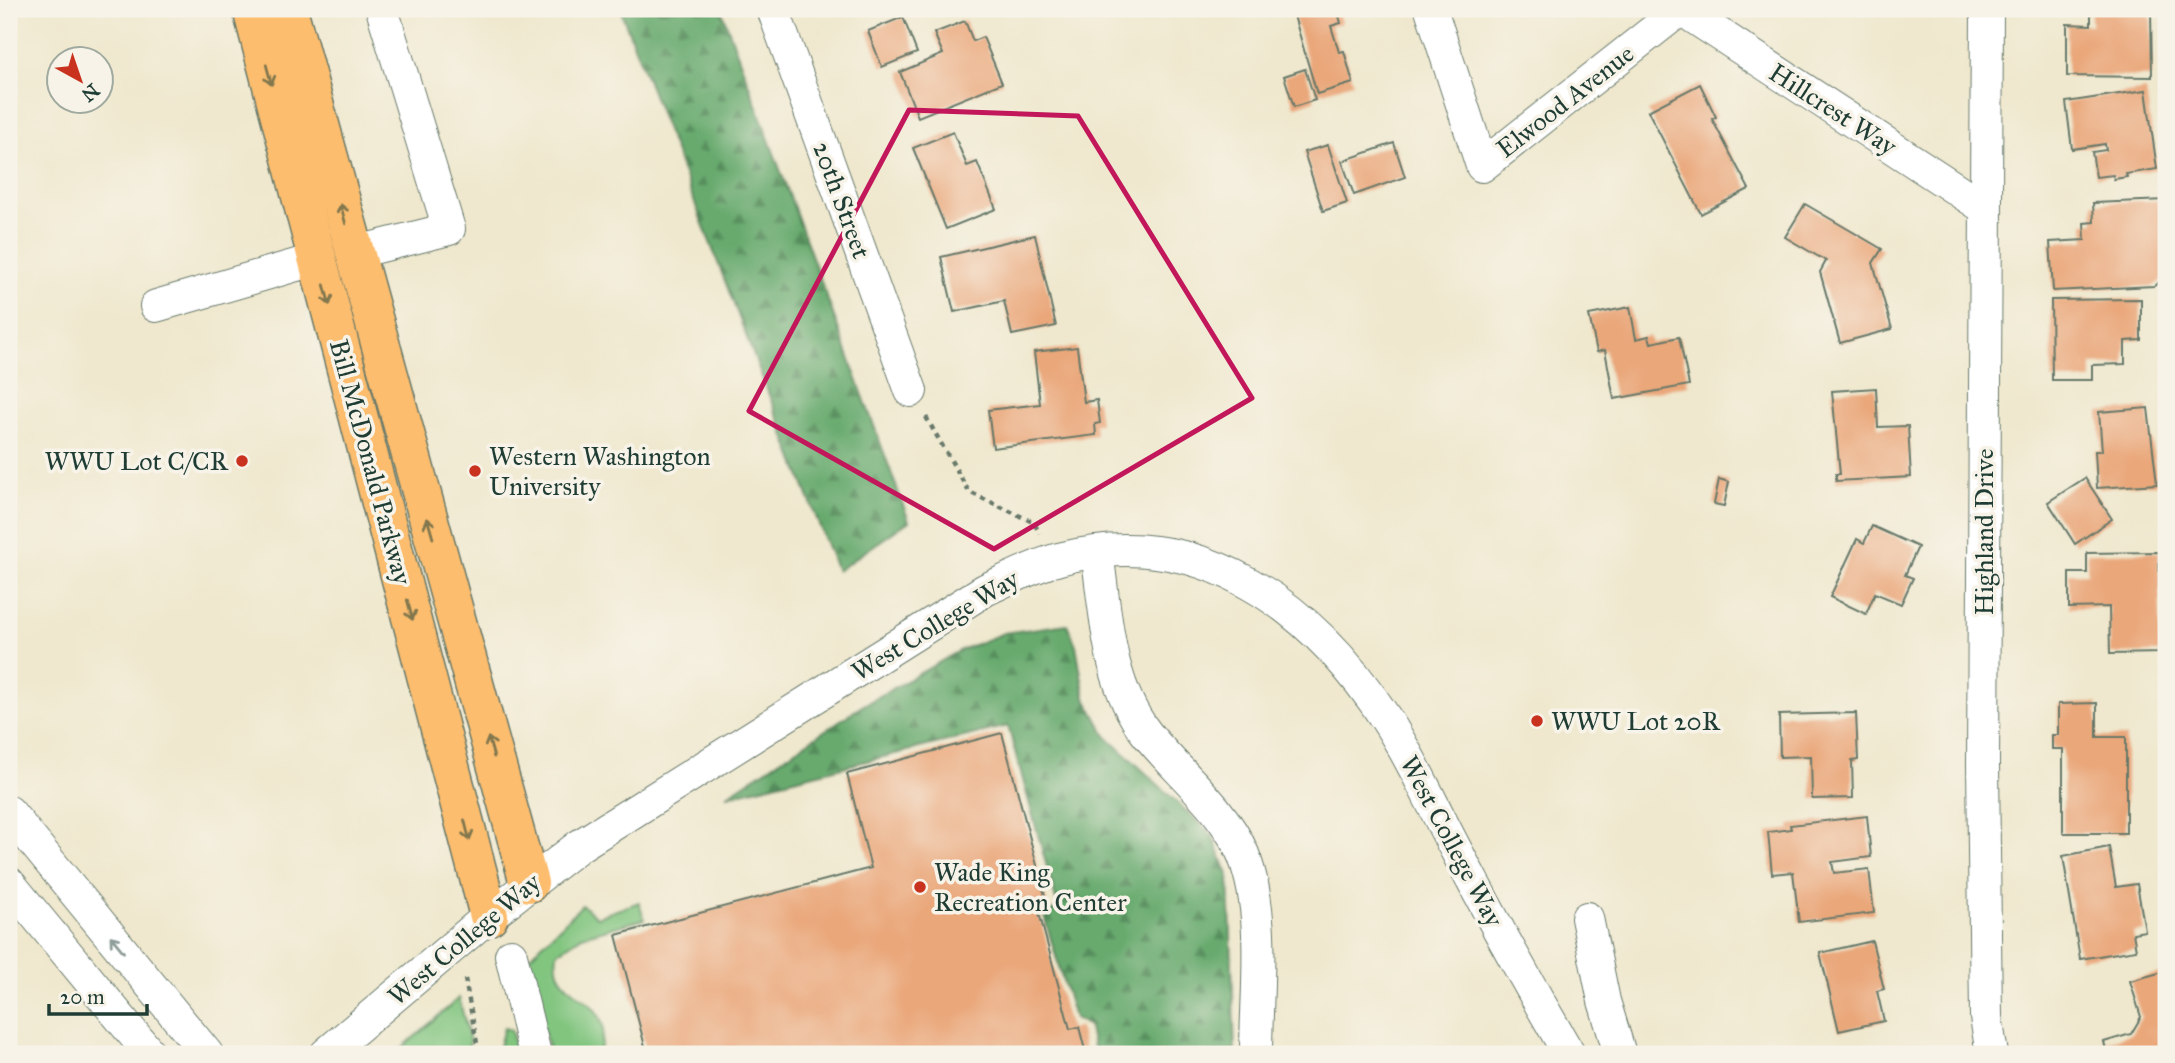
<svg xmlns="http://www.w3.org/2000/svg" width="2175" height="1063" font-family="'IM FELL Great Primer',serif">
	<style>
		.green { fill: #81c57f; stroke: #50815a; stroke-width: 2 }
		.forest { fill: url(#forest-firs); stroke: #447451; stroke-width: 2 }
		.building { fill: #eaa77a }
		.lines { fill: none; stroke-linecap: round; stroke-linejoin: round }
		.minor-casing { stroke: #68796a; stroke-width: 34 }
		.major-casing { stroke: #68796a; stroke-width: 41 }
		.path { stroke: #68796a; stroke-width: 4.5; stroke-dasharray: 5 5; stroke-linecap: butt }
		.minor { stroke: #fff; stroke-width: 32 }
		.major { stroke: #fcbd6e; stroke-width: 38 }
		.oneway { stroke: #82774e }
		.oneway2 { stroke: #8f9e9a }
		.marked { fill: none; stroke: #c2185b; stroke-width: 5; stroke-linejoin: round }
		.poi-dot { fill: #c8321e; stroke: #f7f3e8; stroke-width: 2.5 }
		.labels { text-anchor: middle; stroke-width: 7; stroke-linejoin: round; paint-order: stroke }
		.street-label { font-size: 26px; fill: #1f3d34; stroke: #f7f3e8 }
		.poi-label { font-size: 26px; fill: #1f3d34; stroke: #f7f3e8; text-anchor: start }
	</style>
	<defs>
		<pattern id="forest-firs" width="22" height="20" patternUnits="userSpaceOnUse" patternTransform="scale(1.75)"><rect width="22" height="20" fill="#68aa6e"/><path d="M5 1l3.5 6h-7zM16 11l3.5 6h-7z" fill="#558c5b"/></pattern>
	</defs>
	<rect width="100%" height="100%" fill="#f7f3e8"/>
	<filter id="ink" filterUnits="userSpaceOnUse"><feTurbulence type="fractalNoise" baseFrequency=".0143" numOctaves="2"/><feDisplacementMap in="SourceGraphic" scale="14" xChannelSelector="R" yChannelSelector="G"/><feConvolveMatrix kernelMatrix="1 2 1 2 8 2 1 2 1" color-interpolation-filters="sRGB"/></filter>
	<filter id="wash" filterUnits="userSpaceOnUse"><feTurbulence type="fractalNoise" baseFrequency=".00686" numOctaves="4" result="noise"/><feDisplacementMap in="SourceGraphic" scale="28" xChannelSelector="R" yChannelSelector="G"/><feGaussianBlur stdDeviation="1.57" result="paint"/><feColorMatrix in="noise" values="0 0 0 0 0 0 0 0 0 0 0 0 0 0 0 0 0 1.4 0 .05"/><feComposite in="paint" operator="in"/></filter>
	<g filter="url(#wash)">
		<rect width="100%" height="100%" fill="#efe8ce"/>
		<g class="green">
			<path d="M639,902L644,919L582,936L557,953C551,995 596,992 603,1027C604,1035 601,1046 599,1054H550L525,961L582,905L597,917Z"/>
			<path d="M459,998L470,1042L466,1054H395Z"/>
			<path d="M504,1028L511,1030L517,1054H497Z"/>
		</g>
		<g class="forest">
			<path d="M620,9H721L909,521L837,571Z"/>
			<path d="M1067,624L1076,645L1085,697L1106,736L1212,835L1229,877L1235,1054H1095L1088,1025L1074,1018L1044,916L1058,907L1008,726L726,796L862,706L961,650L1004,633Z"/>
		</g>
		<g id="blocks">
			<g class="building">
				<path d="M1292,9H1337L1341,23L1331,26L1339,52L1344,51L1353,83L1317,94Z"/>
				<path d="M2091,9H2151L2152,77L2067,76V24L2091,25Z"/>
				<path d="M903,17L917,53L882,67L868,31Z"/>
				<path d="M965,21L973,41L983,37L1002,83L918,117L900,72L943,54L934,33Z"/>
				<path d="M1305,69L1315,100L1294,107L1284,76Z"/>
				<path d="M1700,84L1716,117L1712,119L1749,189L1701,214L1648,111Z"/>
				<path d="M2146,90L2157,169L2126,174L2127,177L2114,179L2113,175L2096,177L2092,152L2106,150L2105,144L2072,149L2066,102Z"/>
				<path d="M953,132L967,166L977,162L996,209L946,229L913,148Z"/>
				<path d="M1394,143L1405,177L1354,195L1342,161Z"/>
				<path d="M1328,145L1347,203L1323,211L1304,152Z"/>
				<path d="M2166,200L2165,274L2161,281L2154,286L2053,291L2050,242L2085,240L2084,223L2094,222L2093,203Z"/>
				<path d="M1805,204L1882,249L1873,263L1892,329L1840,343L1820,272L1826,261L1785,237Z"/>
				<path d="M1035,235L1056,326L1012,335L1004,301L954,312L941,257Z"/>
				<path d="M2141,299V340L2125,341V364L2092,365V380H2052L2051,300Z"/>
				<path d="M1630,307L1636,339L1649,336L1651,343L1679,337L1689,385L1614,399L1605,350L1597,352L1589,315Z"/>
				<path d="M1077,347L1084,402L1097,400L1100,423L1095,424L1096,435L993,448L988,410L1040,404L1034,352Z"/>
				<path d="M1876,388L1878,427L1908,426L1911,477L1836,481V474H1840L1832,391Z"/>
				<path d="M2148,408L2157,484L2097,488L2095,451H2102L2099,412Z"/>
				<path d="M2085,478L2112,519L2075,544L2048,502Z"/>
				<path d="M1719,479L1729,482L1724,506L1714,504Z"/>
				<path d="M1872,526L1918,547L1905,575L1913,578L1901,604L1875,593L1866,614L1830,597L1857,539L1864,543Z"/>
				<path d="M2159,552L2161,653L2110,654L2109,607L2069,608V573H2087V553Z"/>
				<path d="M2097,703V737H2126V833H2063V749H2052V735H2058V704Z"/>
				<path d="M1856,713L1858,760L1852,761L1853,798L1812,799L1811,756L1780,757L1779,715Z"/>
				<path d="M1002,733L1048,907L1038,909L1070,1029L1079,1027L1086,1054H647L616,935L871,868L847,774Z"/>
				<path d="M1867,816L1871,857L1832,862L1834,873L1869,869L1874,913L1799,922L1793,872L1772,874L1768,832L1791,829L1790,825Z"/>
				<path d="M2109,847L2116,887L2137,884L2145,931L2133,933L2136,950L2080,959L2063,856Z"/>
				<path d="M1872,941L1884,989L1877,991L1884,1021L1839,1031L1820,953Z"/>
				<path d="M2166,971V1054H2107L2104,1042L2131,1034L2141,1017L2130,981Z"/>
			</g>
		</g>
	</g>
	<g filter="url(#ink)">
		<use href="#blocks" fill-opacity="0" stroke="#68796a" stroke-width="2"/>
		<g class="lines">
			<defs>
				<g id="minor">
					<path d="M773,9L911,391"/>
					<path d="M1431,9L1482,166L1681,9"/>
					<path d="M1681,9L1985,208"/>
					<path d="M1987,9L1983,765L1986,1017L1992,1054"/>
					<path d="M353,253L449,229L382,9"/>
					<path d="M156,306L317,259"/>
					<path d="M1097,552C1106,613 1107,683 1147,734C1178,773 1223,807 1243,854C1267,914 1256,991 1256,1054"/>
					<path d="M9,812L207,1054"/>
					<path d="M9,883L150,1054"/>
					<path d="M1587,918L1604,1001L1620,1054"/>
					<path d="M511,955L535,1054"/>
					<path d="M326,1054L489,916L579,846L985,590C1009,579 1033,566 1059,559C1200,522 1312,606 1386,719C1413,760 1433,807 1456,850C1492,919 1530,987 1569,1054"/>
				</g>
				<g id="major">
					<path d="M252,9L489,916"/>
					<path d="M288,9L529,883"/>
				</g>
			</defs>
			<use href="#minor" class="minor-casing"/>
			<use href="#major" class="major-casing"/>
			<g class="path">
				<path d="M926,417L969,492L1033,522L1040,533"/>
				<path d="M465,979L479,1054"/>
			</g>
			<use href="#minor" class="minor"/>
			<use href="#major" class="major"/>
		</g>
		<defs><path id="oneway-shaft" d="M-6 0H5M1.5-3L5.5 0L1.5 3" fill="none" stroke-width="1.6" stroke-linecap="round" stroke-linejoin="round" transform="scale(1.75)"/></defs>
		<g class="oneway">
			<use href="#oneway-shaft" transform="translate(269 75) rotate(75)"/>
			<use href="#oneway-shaft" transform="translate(343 214) rotate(-105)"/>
			<use href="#oneway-shaft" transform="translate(327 295) rotate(75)"/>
			<use href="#oneway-shaft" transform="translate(430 528) rotate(-106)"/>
			<use href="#oneway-shaft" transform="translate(410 610) rotate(75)"/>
			<use href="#oneway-shaft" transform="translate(491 747) rotate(-106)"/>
			<use href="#oneway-shaft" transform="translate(467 830) rotate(76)"/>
		</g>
		<use class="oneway2" href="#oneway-shaft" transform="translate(117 944) rotate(-129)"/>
	</g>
	<path class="marked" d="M909,110L1078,116L1252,398L994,549L749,411Z"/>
	<g class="poi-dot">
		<circle cx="242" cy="461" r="7"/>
		<circle cx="475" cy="471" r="7"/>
		<circle cx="1537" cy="721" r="7"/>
		<circle cx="920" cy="887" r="7"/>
	</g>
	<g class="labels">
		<g class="street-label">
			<text transform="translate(1565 101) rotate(-38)" y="9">Elwood Avenue</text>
			<text transform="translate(1833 109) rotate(33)" y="9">Hillcrest Way</text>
			<text transform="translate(842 200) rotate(70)" y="9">20th Street</text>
			<text transform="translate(371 462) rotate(75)" y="9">Bill McDonald Parkway</text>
			<text transform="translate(1984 532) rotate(-90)" y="9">Highland Drive</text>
			<text transform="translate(935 625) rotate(-31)" y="9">West College Way</text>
			<text transform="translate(1452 841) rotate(62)" y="9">West College Way</text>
			<text transform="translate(464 939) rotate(-40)" y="9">West College Way</text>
		</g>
		<g class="poi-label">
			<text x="489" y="465">Western Washington<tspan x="489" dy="30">University</tspan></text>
			<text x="228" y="470" text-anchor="end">WWU Lot C/CR</text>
			<text x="1551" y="730">WWU Lot 20R</text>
			<text x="934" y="881">Wade King<tspan x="934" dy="30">Recreation Center</tspan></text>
		</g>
	</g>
	<rect width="2175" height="1063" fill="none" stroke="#f7f3e8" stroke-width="35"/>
	<g transform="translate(80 80) rotate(140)"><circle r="33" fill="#f7f3e8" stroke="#a1aaa0" stroke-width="2"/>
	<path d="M0-5L12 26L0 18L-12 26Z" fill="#c8321e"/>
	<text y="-10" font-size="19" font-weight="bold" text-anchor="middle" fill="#1f3d34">N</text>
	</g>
	<path d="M49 1004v10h98v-10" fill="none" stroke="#1f3d34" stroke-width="3.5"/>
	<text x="60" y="1004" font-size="21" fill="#1f3d34" stroke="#f7f3e8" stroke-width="5" paint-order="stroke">20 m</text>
</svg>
